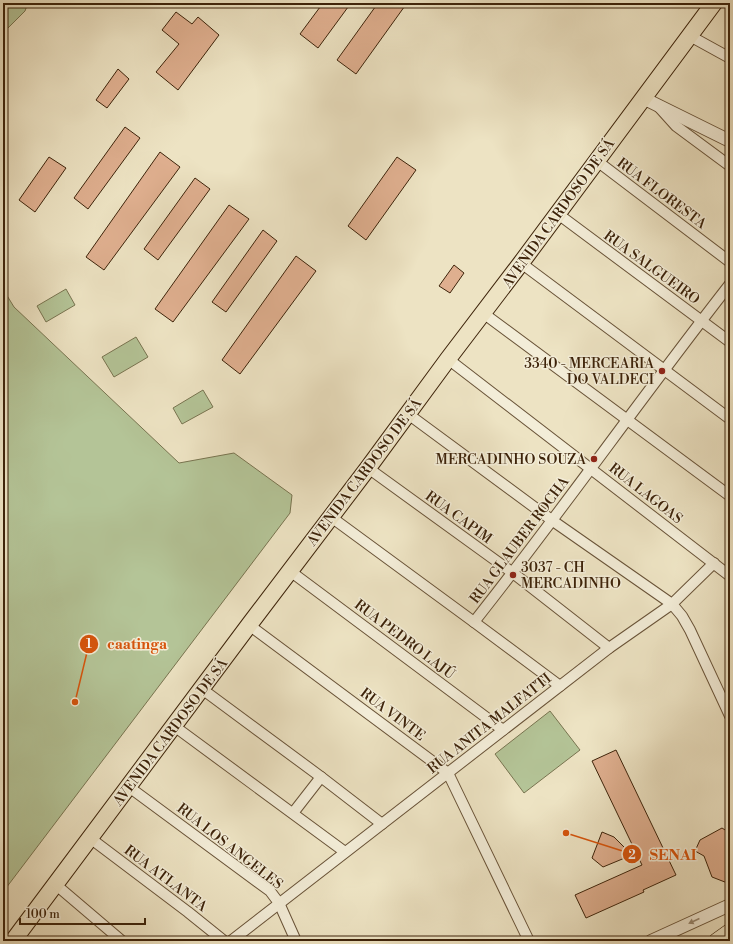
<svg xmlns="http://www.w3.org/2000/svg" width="733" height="944" font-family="'Libre Bodoni',serif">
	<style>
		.green { fill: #b4c497; stroke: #787450 }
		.building { fill: #dfaf8f; stroke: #3d230a }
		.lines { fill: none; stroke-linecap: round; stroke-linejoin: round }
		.minor-casing { stroke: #695338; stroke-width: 12 }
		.tertiary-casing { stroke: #695338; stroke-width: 14 }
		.primary-casing { stroke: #3d230a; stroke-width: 16 }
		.trunk-casing { stroke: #3d230a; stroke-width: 18 }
		.minor { stroke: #f3edd8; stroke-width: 10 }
		.tertiary { stroke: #f3edd8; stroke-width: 12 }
		.primary { stroke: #ede3c3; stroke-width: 15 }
		.trunk { stroke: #ede3c3; stroke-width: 16 }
		.oneway { fill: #988871 }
		.poi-dot { fill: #8f2418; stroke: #f3edd8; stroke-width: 1.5 }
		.labels { text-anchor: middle; stroke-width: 3; stroke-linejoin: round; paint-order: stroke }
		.street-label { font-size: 14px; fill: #3d230a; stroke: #f3edd8 }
		.poi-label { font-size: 14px; fill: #3d230a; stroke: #f3edd8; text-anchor: end }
		.leader { fill: none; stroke: #d7540c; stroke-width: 1.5 }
		.callout-dot { fill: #d7540c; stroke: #f3edd8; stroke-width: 1.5 }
		.mark-label { font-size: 12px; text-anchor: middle; font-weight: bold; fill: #fff }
		.callout-label { font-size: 15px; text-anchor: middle; font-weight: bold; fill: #d7540c; stroke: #f3edd8; stroke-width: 3; stroke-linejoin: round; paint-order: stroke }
	</style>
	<rect width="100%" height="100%" fill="#ede3c3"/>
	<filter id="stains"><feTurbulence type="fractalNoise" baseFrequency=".005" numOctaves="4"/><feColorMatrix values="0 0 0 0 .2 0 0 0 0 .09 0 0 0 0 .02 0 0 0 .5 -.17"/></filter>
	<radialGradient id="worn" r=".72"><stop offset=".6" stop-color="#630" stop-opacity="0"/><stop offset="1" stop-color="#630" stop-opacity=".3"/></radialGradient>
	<g class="green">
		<path d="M3,3H28L25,11L3,33Z"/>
		<path d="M3,289L14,307L179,463L234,453L292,495L290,513L3,892Z"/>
		<path d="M66,289L75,305L46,322L37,306Z"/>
		<path d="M136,337L148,357L114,377L102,357Z"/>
		<path d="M203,390L213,407L182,424L173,408Z"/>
		<path d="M550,711L580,750L524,793L495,754Z"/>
	</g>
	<g class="building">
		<path d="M323,3H351L318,48L300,34Z"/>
		<path d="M378,3H407L356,74L337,60Z"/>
		<path d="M176,12L192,24L198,17L219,35L178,90L156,72L179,44L162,30Z"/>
		<path d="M118,69L129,79L107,108L96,100Z"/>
		<path d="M125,127L140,138L88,209L74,198Z"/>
		<path d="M160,152L180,167L104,270L86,257Z"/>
		<path d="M49,157L66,168L35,212L19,200Z"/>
		<path d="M397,157L416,170L366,240L348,226Z"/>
		<path d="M195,178L210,189L158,260L144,249Z"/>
		<path d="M229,205L249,219L173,322L155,309Z"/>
		<path d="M263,230L277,241L226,312L212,302Z"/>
		<path d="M296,256L316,271L240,374L222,360Z"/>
		<path d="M454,265L464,273L450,293L439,286Z"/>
		<path d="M616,750L676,875L643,890L644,892L586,918L575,895L642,865L592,761Z"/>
		<path d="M722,828L730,833V884L712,877L704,856L695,851L700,840Z"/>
		<path d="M602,832L614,837L632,855L603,867L592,858Z"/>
	</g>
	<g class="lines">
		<defs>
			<g id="minor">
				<path d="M690,36L730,58"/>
				<path d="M658,106L676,126L730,166"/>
				<path d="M597,161L730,262"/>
				<path d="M558,214L730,342"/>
				<path d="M521,263L730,419"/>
				<path d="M483,313L730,496"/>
				<path d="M448,359L730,576"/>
				<path d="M408,414L553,521L672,604L682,616L690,630L730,716"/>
				<path d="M368,468L513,573L609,648"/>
				<path d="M331,517L474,622L560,686"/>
				<path d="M290,571L503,730"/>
				<path d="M474,622C562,511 643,395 730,284"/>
				<path d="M249,625L448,773L529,941"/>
				<path d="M202,689L321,777L382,824"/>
				<path d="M174,726L345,852"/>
				<path d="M129,787L270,891L279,903L296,941"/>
				<path d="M293,813L321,777"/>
				<path d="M90,838L188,912L224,941"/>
				<path d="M55,884L122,941"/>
				<path d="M231,941L609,648L672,604L714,563"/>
			</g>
			<g id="tertiary">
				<path d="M643,98L730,141"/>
				<path d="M651,941L730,905"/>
			</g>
			<path id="primary" d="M716,941L730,931"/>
			<path id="trunk" d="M13,941L249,625L368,468L448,359L521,263L714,3"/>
		</defs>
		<use href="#minor" class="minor-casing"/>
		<use href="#tertiary" class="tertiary-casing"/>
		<use href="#primary" class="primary-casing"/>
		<use href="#trunk" class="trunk-casing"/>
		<use href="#minor" class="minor"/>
		<use href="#tertiary" class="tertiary"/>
		<use href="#primary" class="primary"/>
		<use href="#trunk" class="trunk"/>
	</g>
	<defs><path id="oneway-solid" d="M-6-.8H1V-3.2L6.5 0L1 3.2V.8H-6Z"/></defs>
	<use class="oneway" href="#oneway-solid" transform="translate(694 921) rotate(155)"/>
	<g class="poi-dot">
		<circle cx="662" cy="371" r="4"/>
		<circle cx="594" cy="459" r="4"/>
		<circle cx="513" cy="575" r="4"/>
	</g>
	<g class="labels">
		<g class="street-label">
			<text transform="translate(662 193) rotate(37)" y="5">RUA FLORESTA</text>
			<text transform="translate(558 213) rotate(-54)" y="5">AVENIDA CARDOSO DE SÁ</text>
			<text transform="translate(652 267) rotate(36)" y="5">RUA SALGUEIRO</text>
			<text transform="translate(364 472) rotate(-53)" y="5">AVENIDA CARDOSO DE SÁ</text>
			<text transform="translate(646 493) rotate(38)" y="5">RUA LAGOAS</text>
			<text transform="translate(459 517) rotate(36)" y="5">RUA CAPIM</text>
			<text transform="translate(519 540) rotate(-53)" y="5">RUA GLAUBER ROCHA</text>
			<text transform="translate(405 639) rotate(37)" y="5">RUA PEDRO LAJÚ</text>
			<text transform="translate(393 714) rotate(37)" y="5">RUA VINTE</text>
			<text transform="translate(489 723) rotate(-38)" y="5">RUA ANITA MALFATTI</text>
			<text transform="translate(170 732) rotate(-53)" y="5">AVENIDA CARDOSO DE SÁ</text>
			<text transform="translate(230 846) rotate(38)" y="5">RUA LOS ANGELES</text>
			<text transform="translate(166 878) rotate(37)" y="5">RUA ATLANTA</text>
		</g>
		<g class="poi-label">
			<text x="654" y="368">3340 - MERCEARIA<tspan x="654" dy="16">DO VALDECI</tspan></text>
			<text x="586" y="464">MERCADINHO SOUZA</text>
			<text x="521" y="572" text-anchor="start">3037 - CH<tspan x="521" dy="16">MERCADINHO</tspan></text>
		</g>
	</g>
	<path class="leader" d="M75 702L89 644M566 833L632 854"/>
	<g class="callout-dot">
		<circle cx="75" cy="702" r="4"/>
		<circle cx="566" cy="833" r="4"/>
		<circle cx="89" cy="644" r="10"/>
		<circle cx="632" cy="854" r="10"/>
	</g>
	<g class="mark-label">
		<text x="89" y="648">1</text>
		<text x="632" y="859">2</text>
	</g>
	<g class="callout-label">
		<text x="137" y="649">caatinga</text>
		<text x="673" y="860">SENAI</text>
	</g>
	<rect width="733" height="944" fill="none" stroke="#ede3c3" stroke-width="16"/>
	<rect x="4" y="4" width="725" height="936" fill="none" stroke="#3d230a" stroke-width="2"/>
	<rect x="8" y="8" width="717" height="928" fill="none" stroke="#3d230a"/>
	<path d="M20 918v6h125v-6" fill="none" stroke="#3d230a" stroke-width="2"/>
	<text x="26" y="918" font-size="12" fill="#3d230a" stroke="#f3edd8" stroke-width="3" paint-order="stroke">100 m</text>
	<rect width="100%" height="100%" filter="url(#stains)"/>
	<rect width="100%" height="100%" fill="url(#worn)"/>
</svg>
